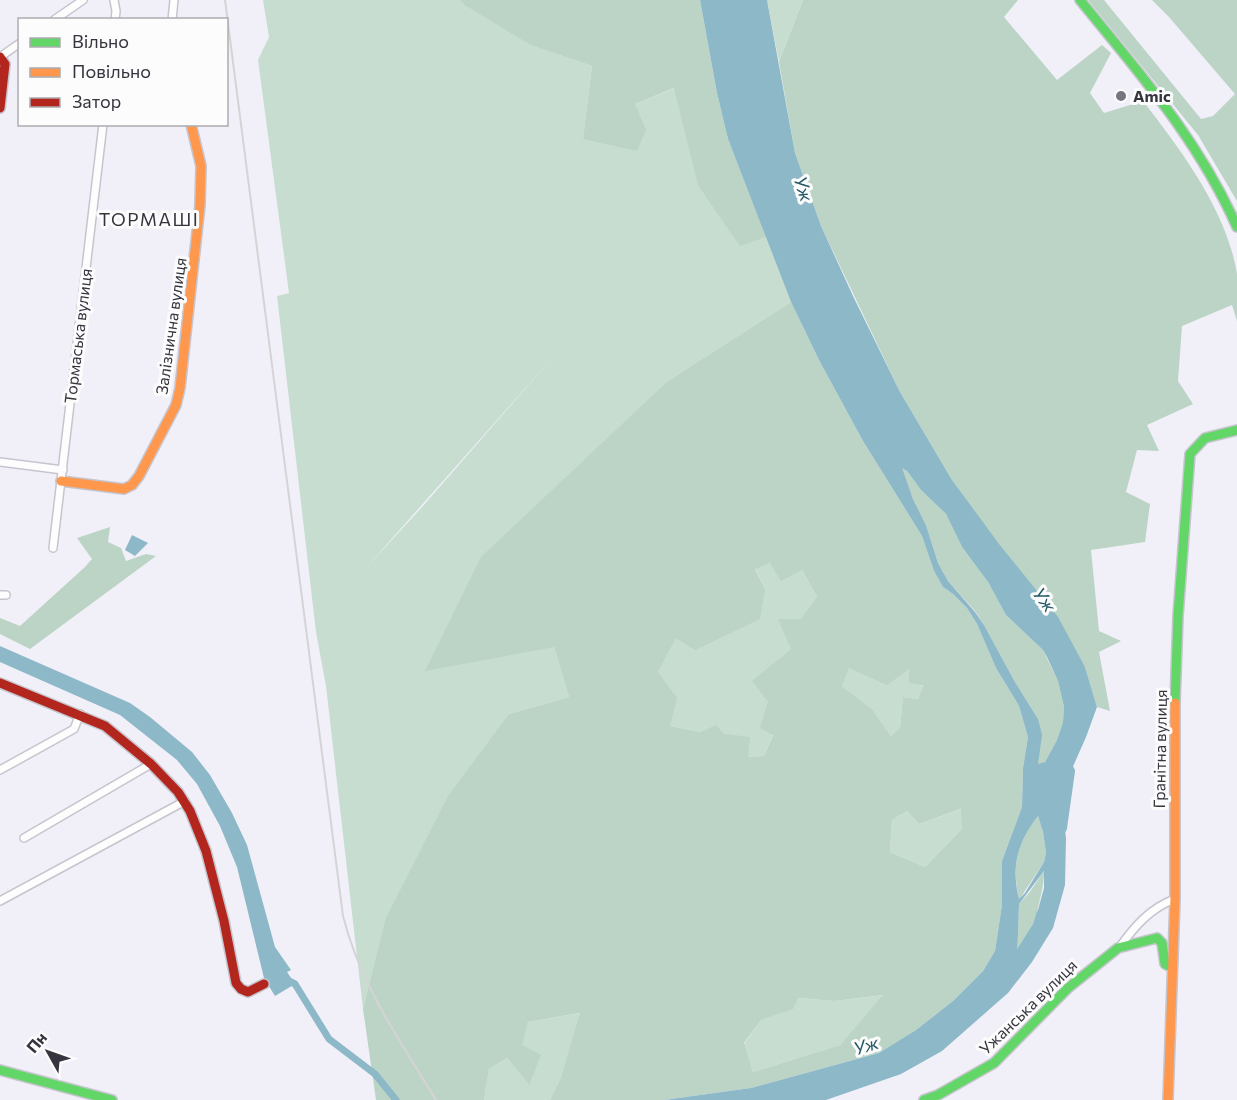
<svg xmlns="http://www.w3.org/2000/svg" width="1237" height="1100" font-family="Commissioner,sans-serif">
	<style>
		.green { fill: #c6ddd0; fill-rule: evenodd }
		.forest { fill: #bbd4c5; fill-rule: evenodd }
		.water { fill: #8cb8c8; fill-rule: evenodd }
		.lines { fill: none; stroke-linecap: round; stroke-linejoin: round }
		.canal { stroke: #8cb8c8; stroke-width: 7 }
		.river { stroke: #8cb8c8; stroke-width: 12 }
		.street-casing { stroke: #c6c5ce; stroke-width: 10 }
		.fast-casing { stroke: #c6c5ce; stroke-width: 12 }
		.slow-casing { stroke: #c6c5ce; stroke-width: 12 }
		.jam-casing { stroke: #c6c5ce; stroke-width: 12 }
		.street { stroke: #fdfdfe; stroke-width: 7 }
		.fast { stroke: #63d668; stroke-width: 9 }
		.slow { stroke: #ff974d; stroke-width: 9 }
		.jam { stroke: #b3261e; stroke-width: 9 }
		.rail { stroke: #d4d4d6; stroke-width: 2 }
		.poi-dot { fill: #777680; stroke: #fcfcfc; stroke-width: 2 }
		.labels { text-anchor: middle; stroke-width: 6; stroke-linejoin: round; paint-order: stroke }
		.poi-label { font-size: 16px; font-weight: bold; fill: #35343f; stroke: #fcfcfc; text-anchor: start }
		.street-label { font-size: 16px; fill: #35343f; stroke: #fcfcfc }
		.water-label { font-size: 18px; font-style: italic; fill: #235967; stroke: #fcfcfc }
		.neighbourhood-label { font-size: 18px; letter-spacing: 1.5px; fill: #35343f; stroke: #fcfcfc }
	</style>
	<rect width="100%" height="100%" fill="#f1f0f9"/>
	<g class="green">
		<path d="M263,0H460L464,5L530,45L592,66L583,139L635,104L675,88L698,186L740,245L766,237L791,302L668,381L554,647L569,697L509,714L385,920L363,1009L326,686L316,632L277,296L289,293L258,60L269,37ZM560,349L423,506L365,569Z"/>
		<path d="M767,0H803L779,62Z"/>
		<path d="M770,563L802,570L817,597L800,619L791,649L753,681L768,702L773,734L764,756L748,757L701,732L670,726L658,672L676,637L765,589L755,568Z"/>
		<path d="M849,667L867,675L910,669L923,684L918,699L903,697L900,727L891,736L872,709L842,686Z"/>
		<path d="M962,809V829L925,867L890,852L892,820L907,811L919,824Z"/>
		<path d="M884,995L840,1045L753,1072L744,1044L761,1020L792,1009L797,998L835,1001Z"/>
		<path d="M581,1013L561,1077L550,1100H484L489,1069L507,1058L529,1085L521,1045L528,1022Z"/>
	</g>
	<g class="forest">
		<path d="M460,0H700L717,93L728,139L766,237L740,246L698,186L674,88L635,104L646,130L637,151L583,139L592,66L530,45L464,5Z"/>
		<path d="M803,0H1018L1004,17L1057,80L1102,45L1111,53L1090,93L1104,113L1143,101C1181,150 1227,211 1237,274C1237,289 1237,306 1237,321L1232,305L1182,326L1178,381L1193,404L1147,425L1159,451L1137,450L1126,492L1150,504L1145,542L1091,550L1099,631L1121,641L1099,652L1110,711L1097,707L1085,667L952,480L900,392L821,226L795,153L779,62Z"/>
		<path d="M1088,0H1104L1201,119L1213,116L1235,94L1169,17L1152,0H1237V201L1198,135Z"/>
		<path d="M791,302L820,362L863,441L922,536L934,571L943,587L953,594L967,608L977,624L996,668L1019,706L1028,737L1023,768L1022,807L1002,861V905L995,951L983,971L953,1001L916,1030L879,1053L751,1088L664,1100H550L561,1077L580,1013L528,1022L522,1045L541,1055L529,1085L507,1058L489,1069L484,1100H376L363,1009L385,920L448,796L509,714L569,697L554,647L425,671L481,557L668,381ZM770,563L781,581L802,570L817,597L800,619H778L791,649L752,681L768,702L760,728L773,735L764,756L748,757L750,737L724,734L716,725L701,732L670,726L677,698L658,672L676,638L695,650L760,619L765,589L755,569ZM849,668L887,685L909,669V683L923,685L918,699L903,697L900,727L891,736L872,709L842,686ZM961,809L962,829L925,867L890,852L892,820L907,811L919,824ZM883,995L840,1045L753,1072L744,1043L761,1020L793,1009L798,998L835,1001Z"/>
		<path d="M901,467L907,471L921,490L946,514L962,547L988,582L1006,615L1043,650L1058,681L1064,707L1063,722L1057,740L1045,762L1038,765V719L1015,682L984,625L975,611L948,581L938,563L926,525L913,499Z"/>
		<path d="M110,527L108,542L121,548L126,561L146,554L156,556L30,649L0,634V618L20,626L85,567L92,559L77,538Z"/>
		<path d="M1038,816L1043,832L1046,853L1044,862L1019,900C1012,864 1016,845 1038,816Z"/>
		<path d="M1044,871C1044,884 1041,895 1038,908C1037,914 1038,920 1037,927C1036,938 1028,957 1017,962L1019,904L1029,893Z"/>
	</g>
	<g class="water">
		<path d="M700,0H767L795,153L821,226L853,296L900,392L952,480L999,544L1058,617L1085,667L1097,707L1086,737L1071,771L1062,807L1066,838L1065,885L1053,928L1032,962L1008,993L942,1051L901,1074L826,1100H664L751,1088L879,1053L916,1030L953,1001L983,971L995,951L1002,905V861L1022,807L1023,768L1028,737L1019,706L996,668L977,624L967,608L953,594L943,587L934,571L922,536L863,441L820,362L791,302L728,139L717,93ZM902,468L907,471L921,490L946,514L962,547L988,582L1006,615L1043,650L1047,657L1058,681L1064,707L1063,722L1057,740L1045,762L1038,764L1042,735L1038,719L1015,682L984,625L975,612L948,581L938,563L926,525L913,499ZM1038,816L1043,832L1046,853L1044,862L1025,893L1019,899C1011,867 1017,843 1038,816ZM1044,871V888L1038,910L1037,929L1023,959L1017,962L1019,904Z"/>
		<path d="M132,535L148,543L135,556L125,550Z"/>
		<path d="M0,646L130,703L150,717L192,752L210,775L232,813L247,845L275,947L291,970L287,972L295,984L275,996L264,978L237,867L220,826L197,784L177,760L120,715L0,662Z"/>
	</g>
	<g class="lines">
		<path class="canal" d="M289,981L295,984L329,1039L375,1074L396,1100"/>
		<g class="river">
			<path d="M1061,828L1069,771"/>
			<path d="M1009,973L1039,926L1042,915"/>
		</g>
		<defs>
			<g id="street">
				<path d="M114,0L116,11L115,20"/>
				<path d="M54,20L83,0"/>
				<path d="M172,20L174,0"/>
				<path d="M0,57L20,43"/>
				<path d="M0,462L63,470"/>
				<path d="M53,548L103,124"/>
				<path d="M0,595H6"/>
				<path d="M0,770L74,729L80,714"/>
				<path d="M24,838L151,764"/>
				<path d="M0,901L185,801"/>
				<path d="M1119,948C1134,927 1150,908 1175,899"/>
			</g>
			<g id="fast">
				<path d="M1080,0C1140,74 1198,139 1237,227"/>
				<path d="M1175,703L1178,616L1190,454L1205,438L1237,430"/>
				<path d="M0,1070L112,1100"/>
				<path d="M924,1100L938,1095L994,1063L1068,988L1118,948L1157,938L1162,943L1165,964L1171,967"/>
			</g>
			<g id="slow">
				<path d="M61,481L124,489L132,485L139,476L176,405L180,388L200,205L201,166L191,124"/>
				<path d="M1168,1100L1175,899V703"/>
			</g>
			<g id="jam">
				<path d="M0,57L5,64L0,108"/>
				<path d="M0,683L105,726L151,764L178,792L190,811L206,851L224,921L236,983L241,989L248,992L264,984"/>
			</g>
		</defs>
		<use href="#street" class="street-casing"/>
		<use href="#fast" class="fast-casing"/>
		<use href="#slow" class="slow-casing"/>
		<use href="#jam" class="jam-casing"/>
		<use href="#street" class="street"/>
		<use href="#fast" class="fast"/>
		<use href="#slow" class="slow"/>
		<use href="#jam" class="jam"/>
		<path class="rail" d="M225,0L343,916C360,984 400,1041 436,1100"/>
	</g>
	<circle class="poi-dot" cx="1121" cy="96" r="6"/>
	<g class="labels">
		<g class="poi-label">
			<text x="1133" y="102">Amic</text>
		</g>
		<g class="street-label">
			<text transform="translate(171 326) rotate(-82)" y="6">Залізнична вулиця</text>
			<text transform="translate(78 336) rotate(-83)" y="6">Тормаська вулиця</text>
			<text transform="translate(1160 749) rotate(-89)" y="6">Гранітна вулиця</text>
			<text transform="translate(1028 1007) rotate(-44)" y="6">Ужанська вулиця</text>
		</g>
		<g class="water-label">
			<text transform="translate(803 189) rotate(72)" y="6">Уж</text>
			<text transform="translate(1044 600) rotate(54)" y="6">Уж</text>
			<text transform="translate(866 1046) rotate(-17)" y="6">Уж</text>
		</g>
		<g class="neighbourhood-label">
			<text x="149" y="226">ТОРМАШІ</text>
		</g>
	</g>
	<rect x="18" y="18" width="210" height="108" fill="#fcfcfc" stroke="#acacb0" stroke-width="1.5"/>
	<rect x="30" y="38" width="30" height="9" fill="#63d668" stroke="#acacb0" stroke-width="1.5"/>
	<text x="72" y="48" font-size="18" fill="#35343f">Вільно</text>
	<rect x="30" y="68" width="30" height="9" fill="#ff974d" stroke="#acacb0" stroke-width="1.5"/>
	<text x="72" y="78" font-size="18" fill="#35343f">Повільно</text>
	<rect x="30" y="98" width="30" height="9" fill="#b3261e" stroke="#acacb0" stroke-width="1.5"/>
	<text x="72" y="108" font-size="18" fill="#35343f">Затор</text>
	<g transform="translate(48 1052) rotate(310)" stroke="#fcfcfc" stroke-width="4.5" paint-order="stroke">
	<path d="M0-4.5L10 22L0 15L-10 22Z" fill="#35343f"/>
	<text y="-9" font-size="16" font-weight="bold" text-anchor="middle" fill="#35343f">Пн</text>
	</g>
</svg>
